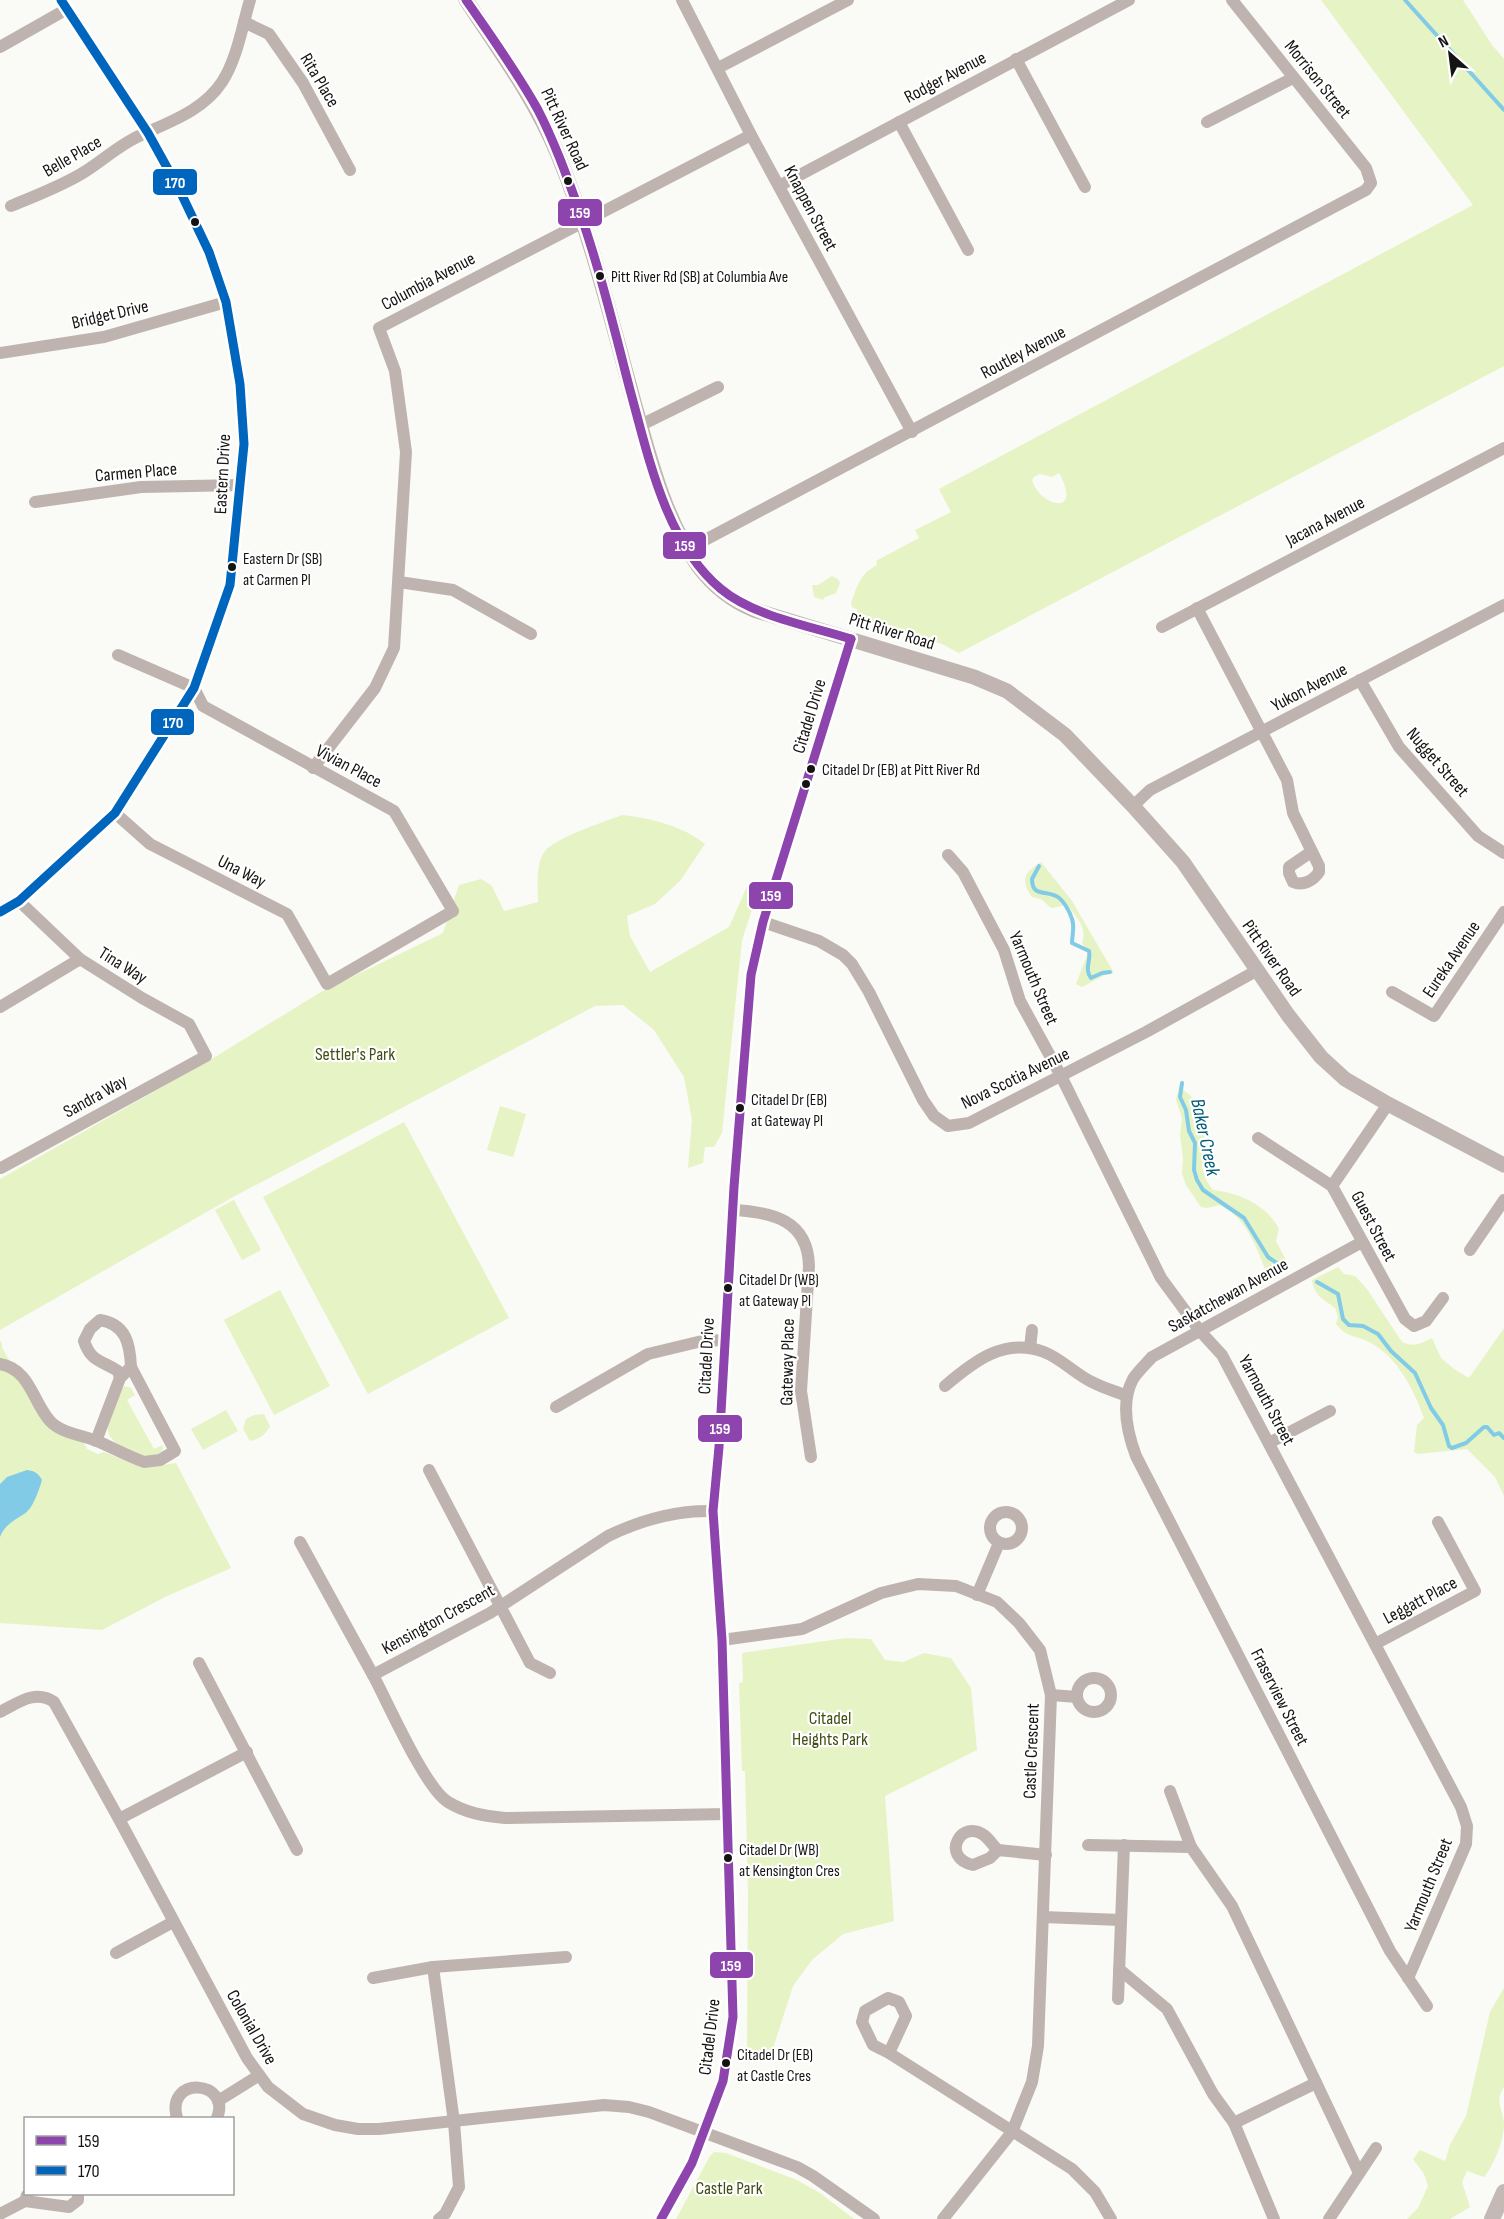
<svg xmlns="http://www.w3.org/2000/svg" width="1504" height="2219" font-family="'Sofia Sans Condensed',sans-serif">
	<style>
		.green { fill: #e6f3c5; fill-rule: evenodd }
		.water { fill: #82cbe6 }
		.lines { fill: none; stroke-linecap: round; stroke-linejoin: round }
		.stream { stroke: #82cbe6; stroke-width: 4 }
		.minor { stroke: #bfb3af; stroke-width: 12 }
		.major { stroke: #c0b5b0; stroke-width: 15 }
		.highway { stroke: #c4b9b5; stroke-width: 16 }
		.bus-1-casing { stroke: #fff; stroke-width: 14 }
		.bus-2-casing { stroke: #fff; stroke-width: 14 }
		.bus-1 { stroke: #8e44ad; stroke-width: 9 }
		.bus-2 { stroke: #0065bd; stroke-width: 9 }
		.bus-dot { fill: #151412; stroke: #fff; stroke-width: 2 }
		.labels { text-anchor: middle; stroke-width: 4.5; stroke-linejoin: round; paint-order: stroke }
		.bus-label { font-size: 16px; fill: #151412; stroke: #fff; text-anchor: start }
		.street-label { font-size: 18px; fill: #151412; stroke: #fff }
		.park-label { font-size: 18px; fill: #414f13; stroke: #fff }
		.water-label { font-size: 20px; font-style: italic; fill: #025d78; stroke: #fff }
		.line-badge { stroke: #fff; stroke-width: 2 }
		.badge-label { font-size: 16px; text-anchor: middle; font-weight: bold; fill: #fff }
	</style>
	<rect width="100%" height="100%" fill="#fafaf6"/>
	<g class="green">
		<path d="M1321,0H1463L1492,45L1504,59V366L959,653L942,644L857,617V609L852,607L851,604C857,586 860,574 877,565L876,561L919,538L915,530L951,512L939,489L1473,205ZM1059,473C1084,518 1039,506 1032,480L1034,477L1040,474L1052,477Z"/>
		<path d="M832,576L838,579L840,583L836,593L825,597L823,600L814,597L812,585H818Z"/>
		<path d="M622,815C650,818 683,826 705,844L680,881L655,904L627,916L630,936L650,972L729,927L749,882L760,886L742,940L722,1133L714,1147H705L703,1163L688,1168L692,1120L684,1077L654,1030L623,1005L595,1006L233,1197L0,1330V1179L215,1057L321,992L443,933L459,885L481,879L492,886L504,911L538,902C538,887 535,864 545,851C557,837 604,822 622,815Z"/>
		<path d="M1041,862L1072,901L1114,973L1105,975L1082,987L1076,984L1088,953L1082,943C1088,928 1076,916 1067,905L1051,908L1041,899L1032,897C1020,879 1024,873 1041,862Z"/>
		<path d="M1179,1088C1204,1100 1195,1112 1202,1132C1205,1138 1208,1143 1210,1150C1197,1163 1203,1177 1213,1190C1239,1193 1267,1205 1279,1229L1276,1241L1289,1266C1283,1270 1275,1276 1267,1274C1256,1247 1248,1219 1220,1205L1207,1208L1201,1207L1186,1185L1182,1173L1183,1157L1180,1135L1182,1118L1176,1100Z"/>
		<path d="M500,1106L526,1114L513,1157L487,1150Z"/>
		<path d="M404,1122L509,1318L368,1394L263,1197Z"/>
		<path d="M234,1200L261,1250L242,1260L215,1210Z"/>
		<path d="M1338,1267L1344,1274L1355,1276L1367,1289L1402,1342C1415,1348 1421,1343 1432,1338L1441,1358L1454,1369L1469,1378L1504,1328V1496L1495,1477L1467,1449L1418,1454L1414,1452L1417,1425L1424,1418C1414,1390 1398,1358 1371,1343C1357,1335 1348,1339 1336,1324L1338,1317L1335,1308C1324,1299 1314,1296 1312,1280Z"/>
		<path d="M280,1290L330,1386L274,1415L224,1320Z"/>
		<path d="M0,1340L2,1344V1348L29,1394L62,1434L84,1443L87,1449L98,1454L104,1452L143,1468L176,1463L231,1568L165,1597L102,1630L0,1623Z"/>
		<path d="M125,1386L131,1388L135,1395L127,1400L154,1449L163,1445V1450C158,1454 152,1458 145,1456C134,1454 108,1443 108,1430C107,1420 118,1399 122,1389Z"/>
		<path d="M226,1410L238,1431L203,1450L191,1429Z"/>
		<path d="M264,1414L270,1426C265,1435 260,1439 250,1441L243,1429L246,1419L254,1415Z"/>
		<path d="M846,1638L871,1639L885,1660L903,1662L924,1653L951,1658L971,1688L977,1750L885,1796L894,1921L843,1934L812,1960L793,1986L769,2061L747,2052L748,1893L745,1771H742L739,1683L743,1682L742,1653Z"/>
		<path d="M1504,1988V2087C1494,2103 1503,2108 1504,2124C1504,2140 1494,2165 1484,2177L1467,2171L1462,2182L1470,2207L1450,2219H1407L1418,2208L1428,2186L1424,2174L1413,2159L1420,2150L1445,2161L1450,2145L1466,2116L1490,2012Z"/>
		<path d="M714,2152L726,2153L797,2180L820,2193L854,2219H676L710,2156Z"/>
	</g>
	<path class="water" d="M27,1470C35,1471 38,1473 42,1480C39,1490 33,1509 24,1514C14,1521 5,1524 0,1537V1484L7,1477Z"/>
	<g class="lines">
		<g class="stream">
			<path d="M1405,0L1504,110"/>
			<path d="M1039,866L1032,879C1032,897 1045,890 1056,896C1063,899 1070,912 1072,919C1075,928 1072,935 1072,943L1089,951C1091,961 1084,969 1091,978L1102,973L1110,972"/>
			<path d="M1182,1083L1180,1097L1186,1110L1189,1131L1195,1143L1194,1170L1197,1180L1203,1190L1244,1218L1268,1257L1284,1268"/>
			<path d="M1317,1282L1338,1294L1343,1319L1349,1325L1363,1326L1378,1334L1391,1351L1415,1373L1431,1408L1443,1425L1449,1446L1452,1448L1466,1443L1484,1427H1487L1494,1435L1499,1433L1504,1438"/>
		</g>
		<g class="minor">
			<path d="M682,0L751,135L912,432"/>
			<path d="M244,22L269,34L303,83L350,170"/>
			<path d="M0,47L67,9"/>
			<path d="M1016,59L1085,187"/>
			<path d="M718,68L848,0"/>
			<path d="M899,122L968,250"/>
			<path d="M1207,122L1293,78"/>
			<path d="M779,186L1129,0"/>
			<path d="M11,206C35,196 59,187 81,174C101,162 119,145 139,136C169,122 203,111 222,82C237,59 242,27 250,0"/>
			<path d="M0,353L104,337L226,302"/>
			<path d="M641,425L718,387"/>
			<path d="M35,502L141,487L241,485"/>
			<path d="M688,549L1366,190L1371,183L1366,168L1232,0"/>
			<path d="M399,582L453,590L531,634"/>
			<path d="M1197,608L1287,780L1293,813L1319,866V872C1313,881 1303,886 1293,882L1289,873V867L1311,852"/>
			<path d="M1162,627L1504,448"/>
			<path d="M1360,680L1399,747L1478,836L1504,853"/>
			<path d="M313,768L375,688L394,648L406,452L395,371L379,328L751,135"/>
			<path d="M1133,806L1150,790L1504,605"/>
			<path d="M115,813L150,844L287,914L327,984L453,911L394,811L203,706L194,688L118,655"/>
			<path d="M948,855L963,872L1004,950L1020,1001L1061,1076L1161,1278L1200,1331L1222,1355L1461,1807L1467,1826L1466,1844L1408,1978"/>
			<path d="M0,912L19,901L115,813L194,688L230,585L244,444L240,384L226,302L209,252L180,191L148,133L61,0"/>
			<path d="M763,922L819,941L843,955L852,964L869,992L923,1100L934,1116L948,1126L969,1123L1146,1032L1256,971"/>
			<path d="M1392,992L1434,1016L1504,912"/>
			<path d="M0,1007L80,959"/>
			<path d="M1258,1138L1332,1186L1405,1319L1414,1326L1426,1321L1443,1298"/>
			<path d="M1,1168L206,1056L189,1024L142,998L80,959L19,901"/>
			<path d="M1332,1186L1388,1104"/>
			<path d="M733,1210C772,1212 808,1220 809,1266L801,1391L811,1457"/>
			<path d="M1362,1242L1152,1357C1146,1364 1138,1371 1133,1379C1120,1403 1127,1432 1136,1456L1390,1951L1427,2006"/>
			<path d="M1470,1250L1504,1200"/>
			<path d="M1030,1348L1032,1330"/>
			<path d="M0,1364C31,1370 32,1401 50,1421C61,1433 82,1435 97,1441C113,1448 128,1456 144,1462L160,1460L175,1451L131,1367"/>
			<path d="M945,1386C974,1361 1005,1337 1044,1352C1062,1359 1075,1374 1092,1382C1103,1388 1115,1391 1127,1396"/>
			<path d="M556,1407L648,1354L702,1341L725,1340"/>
			<path d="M96,1441L120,1378L131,1367C130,1344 126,1324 100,1320L90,1329L84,1341C91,1362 101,1360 118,1371L120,1378"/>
			<path d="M1269,1443L1330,1411"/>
			<path d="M429,1470L530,1663L550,1673"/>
			<path d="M713,1511C677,1510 641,1520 608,1536L490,1613L373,1675C388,1703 425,1788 448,1802C466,1813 484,1816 505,1818L728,1814"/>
			<circle cx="1006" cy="1528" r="16"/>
			<path d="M300,1542L373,1675"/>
			<path d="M977,1595L999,1543"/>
			<path d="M722,1640L802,1629L881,1593L918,1584L956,1586L997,1602L1019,1623L1040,1650L1051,1695L1038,2046L1032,2082L1012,2132L943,2219"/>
			<path d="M1375,1644L1475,1591L1438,1522"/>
			<path d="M199,1663L297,1850"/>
			<circle cx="1094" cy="1695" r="17"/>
			<path d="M1051,1695L1077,1697"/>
			<path d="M0,1712C18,1703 35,1689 54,1702L119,1819L247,2058L268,2087L303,2114L335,2125L358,2129H379L604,2105L629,2107L649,2112L797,2167L813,2176L874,2219"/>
			<path d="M1170,1791L1191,1847L1232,1906L1359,2173"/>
			<path d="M119,1819L247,1752"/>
			<path d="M1088,1845L1191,1847"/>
			<path d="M998,1850L990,1858L973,1865C939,1857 962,1817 985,1836C990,1840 993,1846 998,1850L1046,1855"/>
			<path d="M1043,1917L1121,1920"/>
			<path d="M116,1953L173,1922"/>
			<path d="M433,1967L454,2122L459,2187L445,2214L439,2219"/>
			<path d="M1119,1969L1167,2009L1213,2094L1234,2123L1274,2219"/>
			<path d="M373,1978L433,1967L566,1957"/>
			<path d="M1118,1999L1124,1845"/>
			<path d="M889,2053L873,2045L862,2022L865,2011L888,1998L899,2002L906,2016L889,2053L1072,2169L1095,2192L1111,2219"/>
			<path d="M218,2101L258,2076"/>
			<path d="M177,2118C165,2075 232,2080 217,2118"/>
			<path d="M1234,2123L1316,2083"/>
			<path d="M25,2201L69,2207L78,2200V2194"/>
			<path d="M0,2214L25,2201L27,2195"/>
			<path d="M661,2219L692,2163L723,2081L733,2017L722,1640L713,1511L719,1447L734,1187L751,975L763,922L851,639"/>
			<path d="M1329,2219L1376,2148"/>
		</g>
		<path class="major" d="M466,0C499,50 535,99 558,155C591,235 611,319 634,402C650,458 664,517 698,566C713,586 732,601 754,610L974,677L1007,691L1065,735L1133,806L1183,862L1288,1015L1321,1057L1345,1079L1388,1104L1504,1165"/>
		<path class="highway" d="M1492,2219L1504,2192"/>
		<defs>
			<g id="bus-1">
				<path d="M466,0C491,36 517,72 538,110C554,141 566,174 578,207C599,266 614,328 630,390C648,455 666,544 721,589C753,616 810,626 851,639"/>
				<path d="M661,2219L692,2163L723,2081L733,2017L722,1640L713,1511L719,1447L734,1187L751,975L763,922L851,639"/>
			</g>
			<path id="bus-2" d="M0,912L19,901L115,813L194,688L230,585L244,444L240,384L226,302L209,252L180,191L148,133L61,0"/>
		</defs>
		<use href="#bus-1" class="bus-1-casing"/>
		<use href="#bus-2" class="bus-2-casing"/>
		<use href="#bus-1" class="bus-1"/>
		<use href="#bus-2" class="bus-2"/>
	</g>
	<g class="bus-dot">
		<circle cx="568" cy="181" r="5"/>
		<circle cx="195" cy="222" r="5"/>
		<circle cx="600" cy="276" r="5"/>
		<circle cx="232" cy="567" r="5"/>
		<circle cx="811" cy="769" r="5"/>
		<circle cx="806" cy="784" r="5"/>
		<circle cx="740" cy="1108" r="5"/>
		<circle cx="728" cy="1288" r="5"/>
		<circle cx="728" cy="1858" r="5"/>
		<circle cx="726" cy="2063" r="5"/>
	</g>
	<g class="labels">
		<g class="bus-label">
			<text x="611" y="282">Pitt River Rd (SB) at Columbia Ave</text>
			<text x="243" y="564">Eastern Dr (SB)<tspan x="243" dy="21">at Carmen Pl</tspan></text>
			<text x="822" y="775">Citadel Dr (EB) at Pitt River Rd</text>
			<text x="751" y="1105">Citadel Dr (EB)<tspan x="751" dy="21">at Gateway Pl</tspan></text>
			<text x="739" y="1285">Citadel Dr (WB)<tspan x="739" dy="21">at Gateway Pl</tspan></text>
			<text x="739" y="1855">Citadel Dr (WB)<tspan x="739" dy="21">at Kensington Cres</tspan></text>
			<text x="737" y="2060">Citadel Dr (EB)<tspan x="737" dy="21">at Castle Cres</tspan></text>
		</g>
		<g class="street-label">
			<text transform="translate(945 77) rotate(-28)" y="6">Rodger Avenue</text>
			<text transform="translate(1318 79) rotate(51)" y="6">Morrison Street</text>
			<text transform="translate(320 80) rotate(59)" y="6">Rita Place</text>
			<text transform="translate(565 129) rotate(65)" y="6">Pitt River Road</text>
			<text transform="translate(72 156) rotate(-30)" y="6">Belle Place</text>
			<text transform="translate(811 208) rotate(62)" y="6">Knappen Street</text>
			<text transform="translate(428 281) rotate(-28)" y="6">Columbia Avenue</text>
			<text transform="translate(110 314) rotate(-13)" y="6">Bridget Drive</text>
			<text transform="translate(1023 352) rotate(-28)" y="6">Routley Avenue</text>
			<text transform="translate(136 472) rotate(-5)" y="6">Carmen Place</text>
			<text transform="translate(222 474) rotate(-87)" y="6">Eastern Drive</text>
			<text transform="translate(1325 521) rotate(-28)" y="6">Jacana Avenue</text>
			<text transform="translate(892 631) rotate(17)" y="6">Pitt River Road</text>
			<text transform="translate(1309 687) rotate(-28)" y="6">Yukon Avenue</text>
			<text transform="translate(809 716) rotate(-73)" y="6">Citadel Drive</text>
			<text transform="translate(1438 762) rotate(49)" y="6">Nugget Street</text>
			<text transform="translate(349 766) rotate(28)" y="6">Vivian Place</text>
			<text transform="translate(242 871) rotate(27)" y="6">Una Way</text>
			<text transform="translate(1272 958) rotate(55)" y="6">Pitt River Road</text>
			<text transform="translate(1451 959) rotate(-56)" y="6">Eureka Avenue</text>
			<text transform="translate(123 965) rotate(32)" y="6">Tina Way</text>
			<text transform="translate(1034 978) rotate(67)" y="6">Yarmouth Street</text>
			<text transform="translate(1015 1078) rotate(-26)" y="6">Nova Scotia Avenue</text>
			<text transform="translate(95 1096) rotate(-29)" y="6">Sandra Way</text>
			<text transform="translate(1374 1226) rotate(62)" y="6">Guest Street</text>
			<text transform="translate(1228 1295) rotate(-29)" y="6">Saskatchewan Avenue</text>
			<text transform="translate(706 1356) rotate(-87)" y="6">Citadel Drive</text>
			<text transform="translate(787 1362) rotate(-89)" y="6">Gateway Place</text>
			<text transform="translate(1267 1400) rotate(62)" y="6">Yarmouth Street</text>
			<text transform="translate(1420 1600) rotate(-28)" y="6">Leggatt Place</text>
			<text transform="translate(438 1619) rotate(-29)" y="6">Kensington Crescent</text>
			<text transform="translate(1280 1697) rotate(63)" y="6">Fraserview Street</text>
			<text transform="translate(1031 1751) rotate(-88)" y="6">Castle Crescent</text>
			<text transform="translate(1428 1885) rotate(-68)" y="6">Yarmouth Street</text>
			<text transform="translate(252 2027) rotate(60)" y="6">Colonial Drive</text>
			<text transform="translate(709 2037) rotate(-83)" y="6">Citadel Drive</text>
		</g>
		<g class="park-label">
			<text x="355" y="1060">Settler's Park</text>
			<text x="830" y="1724">Citadel<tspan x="830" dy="21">Heights Park</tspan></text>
			<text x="729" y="2194">Castle Park</text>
		</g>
		<g class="water-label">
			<text transform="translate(1206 1137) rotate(78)" y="7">Baker Creek</text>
		</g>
	</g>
	<g class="line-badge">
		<rect x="152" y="168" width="46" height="28" rx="6" fill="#0065bd"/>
		<rect x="557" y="198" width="46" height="29" rx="6" fill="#8e44ad"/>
		<rect x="662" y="531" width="45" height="29" rx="6" fill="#8e44ad"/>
		<rect x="150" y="708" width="45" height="28" rx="6" fill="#0065bd"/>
		<rect x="748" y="881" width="46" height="29" rx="6" fill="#8e44ad"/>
		<rect x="697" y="1414" width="46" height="29" rx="6" fill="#8e44ad"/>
		<rect x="709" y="1951" width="45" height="28" rx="6" fill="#8e44ad"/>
	</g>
	<g class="badge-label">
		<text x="175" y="188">170</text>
		<text x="580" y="218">159</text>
		<text x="685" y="551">159</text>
		<text x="173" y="728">170</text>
		<text x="771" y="901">159</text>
		<text x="720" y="1434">159</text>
		<text x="731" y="1971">159</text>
	</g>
	<rect x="24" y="2117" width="210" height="78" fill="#ffffff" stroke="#a1a1a0" stroke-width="1.5"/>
	<rect x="36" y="2136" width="30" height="9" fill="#8e44ad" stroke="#a1a1a0" stroke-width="1.5"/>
	<text x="78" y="2147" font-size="18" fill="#151412">159</text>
	<rect x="36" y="2166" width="30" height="9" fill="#0065bd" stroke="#a1a1a0" stroke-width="1.5"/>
	<text x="78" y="2177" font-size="18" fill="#151412">170</text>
	<g transform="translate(1450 54) rotate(332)" stroke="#ffffff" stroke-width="4.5" paint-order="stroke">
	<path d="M0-4.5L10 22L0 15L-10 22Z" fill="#151412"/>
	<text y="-9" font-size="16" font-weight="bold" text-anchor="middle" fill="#151412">N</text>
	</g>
</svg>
